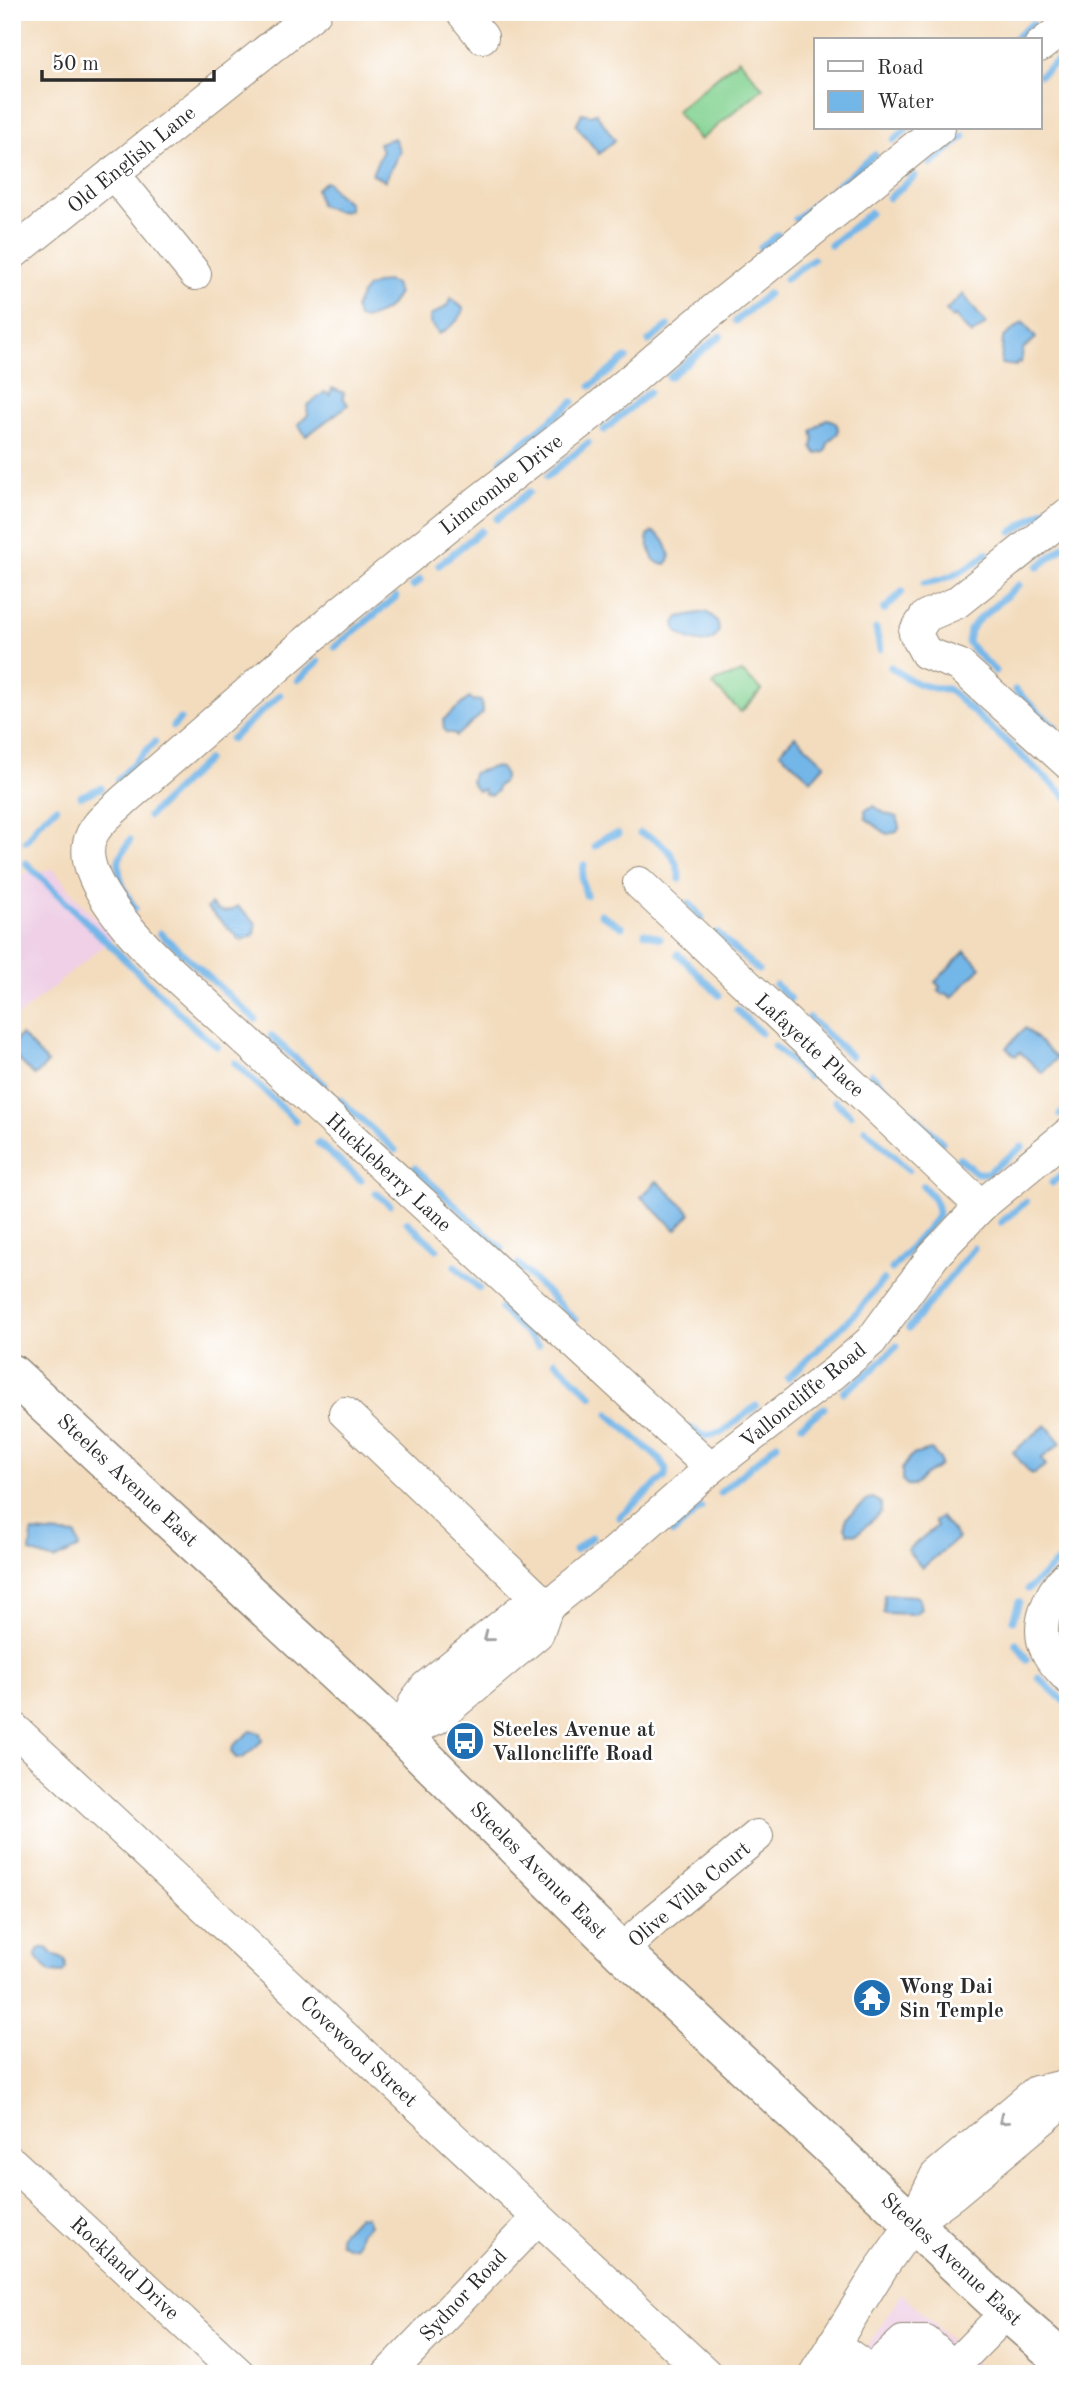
<svg xmlns="http://www.w3.org/2000/svg" width="1080" height="2386" font-family="'Old Standard TT',serif">
	<style>
		.built { fill: #efd0e6 }
		.green { fill: #84d393; stroke: #587f5f; stroke-width: 2 }
		.water { fill: #73b6e8; stroke: #4f708a; stroke-width: 2 }
		.lines { fill: none; stroke-linecap: round; stroke-linejoin: round }
		.stream { stroke: #73b6e8; stroke-width: 7 }
		.minor-casing { stroke: #8f8474; stroke-width: 34 }
		.major-casing { stroke: #8f8474; stroke-width: 41 }
		.minor { stroke: #fff; stroke-width: 32 }
		.major { stroke: #fff; stroke-width: 38 }
		.oneway { stroke: #a0a0a0 }
		.labels { text-anchor: middle; stroke-width: 5; stroke-linejoin: round; paint-order: stroke }
		.street-label { font-size: 21px; fill: #2b2b2b; stroke: #fff }
		.poi-label { font-size: 21px; font-weight: bold; fill: #2b2b2b; stroke: #fff; text-anchor: start }
	</style>
	<rect width="100%" height="100%" fill="#fff"/>
	<filter id="ink" filterUnits="userSpaceOnUse"><feTurbulence type="fractalNoise" baseFrequency=".0143" numOctaves="2"/><feDisplacementMap in="SourceGraphic" scale="14" xChannelSelector="R" yChannelSelector="G"/><feConvolveMatrix kernelMatrix="1 2 1 2 8 2 1 2 1" color-interpolation-filters="sRGB"/></filter>
	<filter id="wash" filterUnits="userSpaceOnUse"><feTurbulence type="fractalNoise" baseFrequency=".00686" numOctaves="4" result="noise"/><feDisplacementMap in="SourceGraphic" scale="28" xChannelSelector="R" yChannelSelector="G"/><feGaussianBlur stdDeviation="1.57" result="paint"/><feColorMatrix in="noise" values="0 0 0 0 0 0 0 0 0 0 0 0 0 0 0 0 0 1.4 0 .05"/><feComposite in="paint" operator="in"/></filter>
	<g filter="url(#wash)">
		<rect width="100%" height="100%" fill="#f3dcbd"/>
		<g class="built">
			<path d="M54,869L75,896L113,938L12,1021V875Z"/>
			<path d="M901,2293L987,2374H851Z"/>
		</g>
		<g class="green">
			<path d="M739,59L763,88L700,140L676,111Z"/>
			<path d="M742,672L762,690L741,712L713,685L717,681Z"/>
		</g>
		<g class="water">
			<path d="M582,113L590,115L596,113L615,140L599,154L576,125Z"/>
			<path d="M394,138L400,151L385,181L372,174L382,151L379,143Z"/>
			<path d="M325,182H328L334,191L349,203V210L339,212L320,205L316,189Z"/>
			<path d="M387,281L395,284L398,293C391,304 389,311 375,315C368,318 366,320 358,318L355,308C359,301 361,291 368,287C374,284 381,283 387,281Z"/>
			<path d="M963,294L986,324L971,335L955,316L952,318L946,310Z"/>
			<path d="M451,298L464,309C461,319 449,329 439,334L430,323V316L447,306Z"/>
			<path d="M1023,322L1036,338L1023,349L1021,363L1017,362L1016,366L1001,364L1003,338Z"/>
			<path d="M332,388L344,393L343,397L348,405L306,436L298,424L308,415L307,406L325,392L330,395Z"/>
			<path d="M826,419C834,419 839,425 838,433L829,441L825,452L817,454L812,448L814,439L812,431Z"/>
			<path d="M653,532C664,535 669,549 670,559L666,564H660L653,559L647,539L649,534Z"/>
			<path d="M705,612C734,624 713,660 677,632L675,623L679,617Z"/>
			<path d="M470,697L472,700L481,701L483,713L456,736L453,733H447L444,729L443,720Z"/>
			<path d="M795,736L825,764L811,780L780,752Z"/>
			<path d="M493,767L500,768L505,775L503,781L497,787V791L491,795L485,794L484,789L478,791L471,782L473,773Z"/>
			<path d="M874,806L886,814L897,817L900,826L897,832L887,834L866,819L865,810Z"/>
			<path d="M211,904C218,914 228,914 237,906L256,923L254,935L241,940L207,908Z"/>
			<path d="M965,951L981,967L952,998L946,993L943,995L938,990L940,987L935,982Z"/>
			<path d="M1025,1028L1057,1058L1042,1073L1020,1052L1016,1056L1006,1048Z"/>
			<path d="M21,1035L48,1063L35,1076L12,1053V1043Z"/>
			<path d="M657,1181L691,1213L676,1230L641,1197Z"/>
			<path d="M1046,1425L1061,1443L1041,1459L1046,1465L1033,1474L1029,1472L1013,1452Z"/>
			<path d="M931,1450L940,1459V1465C935,1471 929,1472 924,1476C920,1479 919,1483 913,1486L907,1485L902,1480V1469L912,1455Z"/>
			<path d="M873,1498L881,1503V1512L857,1534L848,1533L845,1527L846,1518C854,1513 865,1499 873,1498Z"/>
			<path d="M941,1517L958,1538L922,1568L907,1550L937,1526L934,1521Z"/>
			<path d="M32,1532L76,1535L79,1548L54,1560L30,1552Z"/>
			<path d="M884,1594L915,1596L919,1598L921,1609L914,1614L883,1613Z"/>
			<path d="M251,1731L260,1733L262,1741L243,1758H236L231,1752L234,1745Z"/>
			<path d="M47,1948L52,1954L65,1960L66,1968L62,1973L51,1972L38,1960L36,1956C37,1950 41,1947 47,1948Z"/>
			<path d="M358,2216L366,2217L369,2225L360,2233L356,2246L347,2247L340,2242V2235Z"/>
		</g>
		<g class="lines">
			<g class="stream">
				<path d="M1013,40L1032,24"/>
				<path d="M1040,75L1068,53"/>
				<path d="M894,140L908,128"/>
				<path d="M931,164L964,136"/>
				<path d="M889,198L915,176"/>
				<path d="M796,219L875,155"/>
				<path d="M831,245L870,213"/>
				<path d="M761,248L778,235"/>
				<path d="M786,279L813,259"/>
				<path d="M736,321L768,294"/>
				<path d="M649,341L668,326"/>
				<path d="M669,377L720,336"/>
				<path d="M591,386L626,358"/>
				<path d="M604,430L649,392"/>
				<path d="M501,461L573,402"/>
				<path d="M547,477L588,443"/>
				<path d="M497,519L529,492"/>
				<path d="M1012,532L1048,508"/>
				<path d="M439,565L481,531"/>
				<path d="M1038,567L1068,543"/>
				<path d="M924,583C949,580 968,570 987,553"/>
				<path d="M413,586L420,580"/>
				<path d="M884,610L902,592"/>
				<path d="M876,629L880,649"/>
				<path d="M335,647L396,597"/>
				<path d="M891,667C909,681 925,689 948,689L1068,798"/>
				<path d="M995,671L974,650L968,642L970,630L977,621L1019,585"/>
				<path d="M298,680L318,662"/>
				<path d="M1015,690L1055,727"/>
				<path d="M173,726L180,719"/>
				<path d="M231,739L280,695"/>
				<path d="M118,780L155,742"/>
				<path d="M81,796L101,788"/>
				<path d="M149,816L207,760"/>
				<path d="M640,833C665,842 676,854 680,879"/>
				<path d="M130,840C127,846 121,854 119,860C117,878 126,895 135,908"/>
				<path d="M26,841L39,822L56,808"/>
				<path d="M595,846L606,837L618,834"/>
				<path d="M26,863L199,1032L217,1046"/>
				<path d="M584,865L582,879L586,895"/>
				<path d="M689,903L702,918"/>
				<path d="M601,914L622,927"/>
				<path d="M160,933L255,1019"/>
				<path d="M645,933L660,938"/>
				<path d="M717,933L758,970"/>
				<path d="M678,954L719,995"/>
				<path d="M776,985L790,999"/>
				<path d="M737,1010L761,1033"/>
				<path d="M809,1018L851,1056"/>
				<path d="M271,1036L324,1084"/>
				<path d="M774,1046L808,1077"/>
				<path d="M235,1063L295,1120"/>
				<path d="M871,1074L894,1096"/>
				<path d="M339,1099L395,1150"/>
				<path d="M835,1101L851,1115"/>
				<path d="M911,1112L942,1142"/>
				<path d="M1060,1115L1068,1108"/>
				<path d="M865,1129L908,1170"/>
				<path d="M318,1143L361,1180"/>
				<path d="M959,1158L977,1173H987L1022,1147"/>
				<path d="M415,1168L502,1249"/>
				<path d="M1052,1183L1068,1169"/>
				<path d="M376,1193L390,1205"/>
				<path d="M407,1222L437,1249"/>
				<path d="M1001,1222L1026,1202"/>
				<path d="M518,1264L575,1320"/>
				<path d="M455,1266L479,1288"/>
				<path d="M892,1269L938,1216C938,1202 932,1195 923,1186"/>
				<path d="M501,1309L538,1345"/>
				<path d="M909,1328L974,1248"/>
				<path d="M602,1346L604,1348"/>
				<path d="M555,1361L592,1396"/>
				<path d="M788,1378L857,1312L883,1280"/>
				<path d="M844,1392L872,1370L897,1346"/>
				<path d="M609,1414L660,1460L666,1469L665,1477L619,1517"/>
				<path d="M802,1425L824,1408"/>
				<path d="M690,1428L704,1436L721,1433L756,1406"/>
				<path d="M720,1493L777,1444"/>
				<path d="M673,1533L701,1508"/>
				<path d="M575,1550L592,1537"/>
				<path d="M1028,1589L1068,1553"/>
				<path d="M1068,1619V1627"/>
				<path d="M1013,1620L1019,1602"/>
				<path d="M1016,1643L1027,1660"/>
				<path d="M1039,1678L1068,1705"/>
			</g>
		</g>
	</g>
	<g filter="url(#ink)">
		<g class="lines">
			<defs>
				<g id="minor">
					<path d="M462,12L482,37"/>
					<path d="M1040,46L1068,24"/>
					<path d="M113,173L195,274"/>
					<path d="M12,254L315,12"/>
					<path d="M1068,514L956,603L926,616L915,633L926,653L959,665L1068,763"/>
					<path d="M639,883L981,1206"/>
					<path d="M345,1413L547,1607"/>
					<path d="M711,1468L156,958C132,934 75,874 91,837C96,823 114,810 124,800L341,612L470,508L596,410L694,326L939,128"/>
					<path d="M1068,1575C1049,1593 1034,1626 1047,1651C1051,1661 1061,1670 1068,1678"/>
					<path d="M12,1727L706,2374"/>
					<path d="M401,1734L437,1718L538,1633L547,1607L614,1553L711,1468L834,1373L871,1341L934,1255L981,1206L1068,1134"/>
					<path d="M401,1734L416,1700L426,1687L521,1610L547,1607"/>
					<path d="M621,1951L656,1919L757,1836"/>
					<path d="M12,2163L239,2374"/>
					<path d="M917,2220L954,2193L1051,2112L1061,2087L1068,2082"/>
					<path d="M833,2344L871,2371L903,2342H926L953,2367L1007,2312"/>
					<path d="M388,2374L538,2218"/>
					<path d="M815,2374L882,2267L913,2223L936,2176L1036,2092L1061,2087"/>
					<path d="M911,2374L934,2350"/>
				</g>
				<path id="major" d="M12,1374L401,1734L621,1951L1007,2312L1068,2365"/>
			</defs>
			<use href="#minor" class="minor-casing"/>
			<use href="#major" class="major-casing"/>
			<use href="#minor" class="minor"/>
			<use href="#major" class="major"/>
		</g>
		<defs><path id="oneway-chevron" d="M-2-3.5L2.5 0L-2 3.5" fill="none" stroke-width="1.6" stroke-linecap="round" stroke-linejoin="round" transform="scale(1.75)"/></defs>
		<g class="oneway">
			<use href="#oneway-chevron" transform="translate(488 1637) rotate(141)"/>
			<use href="#oneway-chevron" transform="translate(1003 2120) rotate(140)"/>
		</g>
	</g>
	<defs>
		<symbol id="bus-disc" viewBox="-11 -11 22 22"><circle r="9.5" fill="#1f6fb2" stroke="#fff"/><path d="M-5-6H5V4H4V6H2V4H-2V6H-4V4H-5ZM-3.5-4V0h7V-4ZM-3.5 1.2v1.5H-2V1.2ZM2 1.2v1.5H3.5V1.2Z" fill="#fff"/></symbol>
		<symbol id="temple-disc" viewBox="-11 -11 22 22"><circle r="9.5" fill="#1f6fb2" stroke="#fff"/><path d="M0-6L5-2H3V0L6.5 2.5H4V6H1.5V3h-3V6H-4V2.5H-6.5L-3 0V-2H-5Z" fill="#fff"/></symbol>
	</defs>
	<g fill-rule="evenodd">
		<use href="#bus-disc" x="443" y="1719" width="44" height="44"/>
		<use href="#temple-disc" x="850" y="1976" width="44" height="44"/>
	</g>
	<g class="labels">
		<g class="street-label">
			<text transform="translate(131 159) rotate(-39)" y="7">Old English Lane</text>
			<text transform="translate(501 484) rotate(-38)" y="7">Limcombe Drive</text>
			<text transform="translate(810 1045) rotate(43)" y="7">Lafayette Place</text>
			<text transform="translate(389 1172) rotate(43)" y="7">Huckleberry Lane</text>
			<text transform="translate(803 1395) rotate(-39)" y="7">Valloncliffe Road</text>
			<text transform="translate(128 1480) rotate(43)" y="7">Steeles Avenue East</text>
			<text transform="translate(539 1870) rotate(45)" y="7">Steeles Avenue East</text>
			<text transform="translate(689 1894) rotate(-40)" y="7">Olive Villa Court</text>
			<text transform="translate(359 2051) rotate(43)" y="7">Covewood Street</text>
			<text transform="translate(952 2259) rotate(43)" y="7">Steeles Avenue East</text>
			<text transform="translate(125 2268) rotate(43)" y="7">Rockland Drive</text>
			<text transform="translate(463 2295) rotate(-47)" y="7">Sydnor Road</text>
		</g>
		<g class="poi-label">
			<text x="492" y="1736">Steeles Avenue at<tspan x="492" dy="24">Valloncliffe Road</tspan></text>
			<text x="899" y="1993">Wong Dai<tspan x="899" dy="24">Sin Temple</tspan></text>
		</g>
	</g>
	<rect width="1080" height="2386" fill="none" stroke="#fff" stroke-width="42"/>
	<rect x="814" y="38" width="228" height="91" fill="#ffffff" stroke="#aaaaaa" stroke-width="2"/>
	<rect x="828" y="61" width="35" height="10" fill="#ffffff" stroke="#aaaaaa" stroke-width="2"/>
	<text x="877" y="74" font-size="21" fill="#2b2b2b">Road</text>
	<rect x="828" y="91" width="35" height="21" fill="#73b6e8" stroke="#aaaaaa" stroke-width="2"/>
	<text x="877" y="108" font-size="21" fill="#2b2b2b">Water</text>
	<path d="M42 70v10h172v-10" fill="none" stroke="#2b2b2b" stroke-width="3.5"/>
	<text x="52" y="70" font-size="21" fill="#2b2b2b" stroke="#ffffff" stroke-width="5" paint-order="stroke">50 m</text>
</svg>
